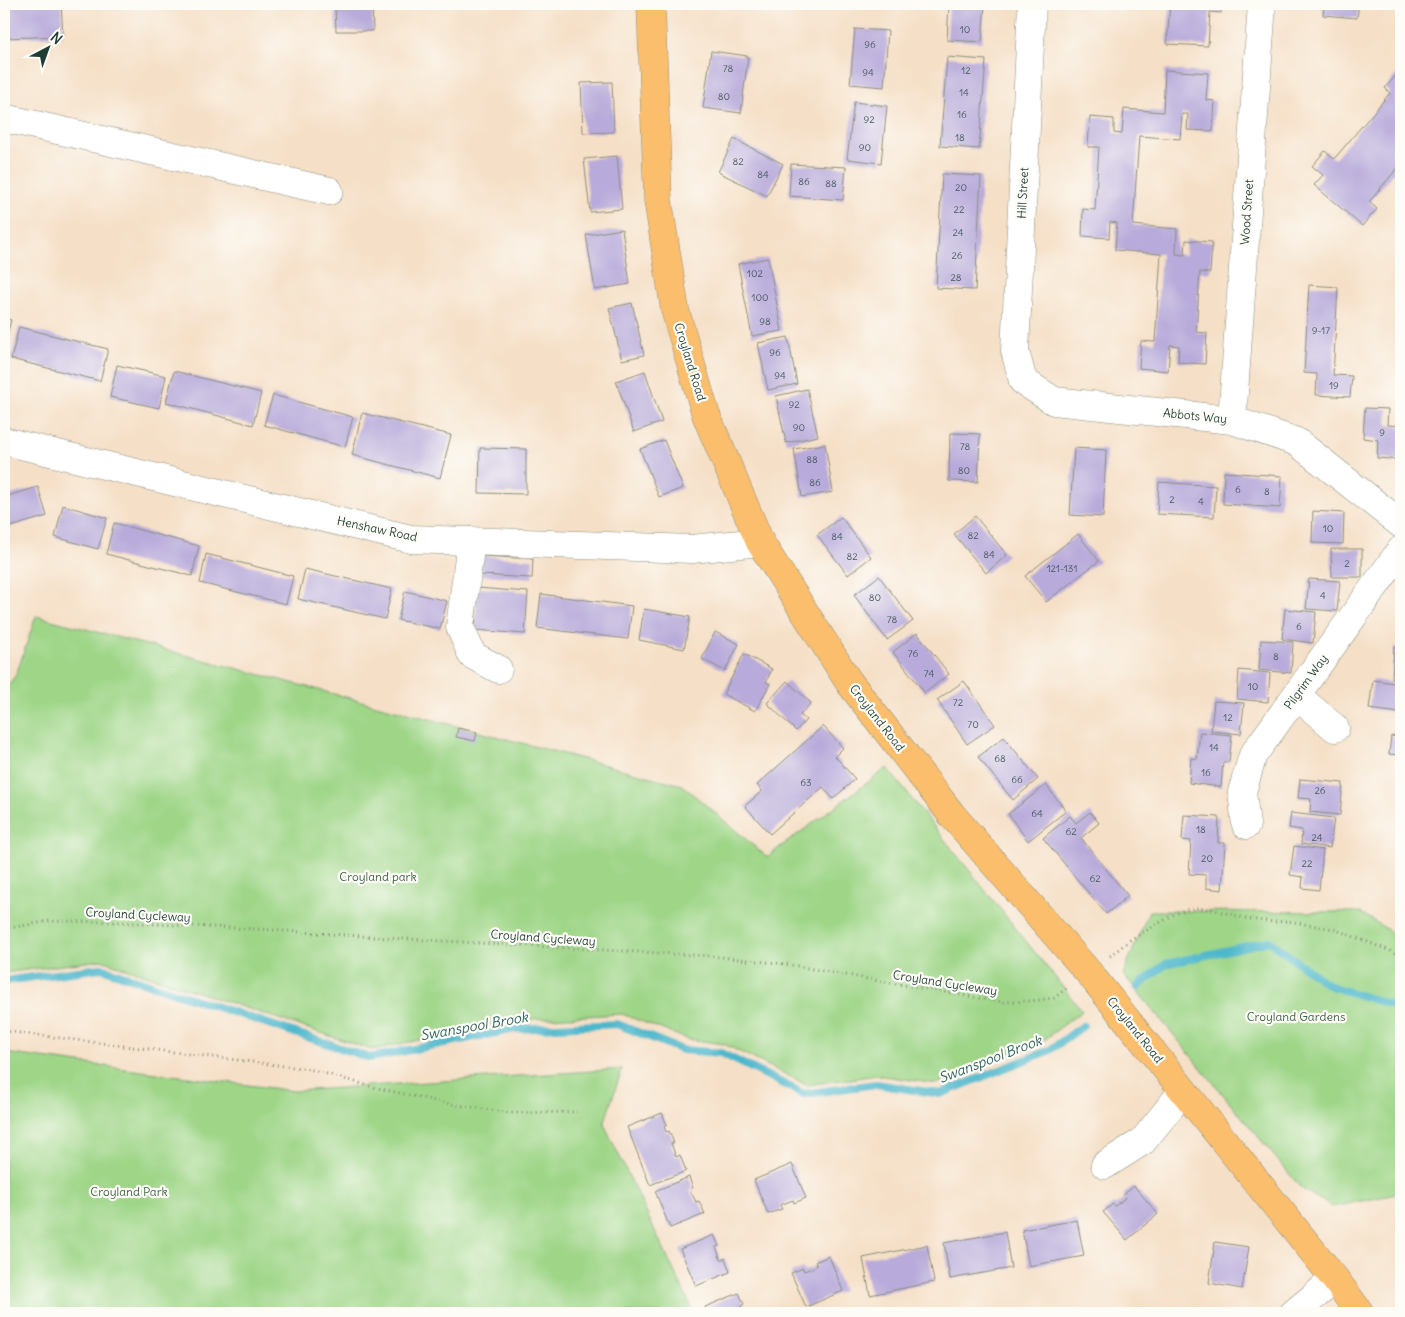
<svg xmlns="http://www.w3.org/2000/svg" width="1405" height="1317" font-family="Delius,sans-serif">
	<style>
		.green { fill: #9ed587; stroke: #5e895e }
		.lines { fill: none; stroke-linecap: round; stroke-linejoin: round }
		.stream { stroke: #4eb7cc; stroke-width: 8 }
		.building { fill: #b8aada }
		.minor-casing { stroke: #8a8e7d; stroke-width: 29 }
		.major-casing { stroke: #8a8e7d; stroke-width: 29 }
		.path { stroke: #8a8e7d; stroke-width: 3; stroke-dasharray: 1 4; stroke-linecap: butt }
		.minor { stroke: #fff; stroke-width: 28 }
		.major { stroke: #fabe6d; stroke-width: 28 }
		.labels { text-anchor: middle; stroke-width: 4.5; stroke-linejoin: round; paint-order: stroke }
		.number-label { font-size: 10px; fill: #45585e }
		.street-label { font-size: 12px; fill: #1f3d34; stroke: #fdfcf7 }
		.park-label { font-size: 12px; fill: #3f6349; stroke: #fdfcf7 }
		.water-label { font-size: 14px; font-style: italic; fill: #2d6262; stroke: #fdfcf7 }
	</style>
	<rect width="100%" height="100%" fill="#fdfcf7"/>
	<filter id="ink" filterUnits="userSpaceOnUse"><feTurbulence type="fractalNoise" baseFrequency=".02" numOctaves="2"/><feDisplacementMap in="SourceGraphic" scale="10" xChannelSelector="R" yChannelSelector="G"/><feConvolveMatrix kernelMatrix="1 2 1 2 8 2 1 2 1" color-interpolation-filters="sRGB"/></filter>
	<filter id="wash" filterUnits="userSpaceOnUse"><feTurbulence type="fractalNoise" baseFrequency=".0096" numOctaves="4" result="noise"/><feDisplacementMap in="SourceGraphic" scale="20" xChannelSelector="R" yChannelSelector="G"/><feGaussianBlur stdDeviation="1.12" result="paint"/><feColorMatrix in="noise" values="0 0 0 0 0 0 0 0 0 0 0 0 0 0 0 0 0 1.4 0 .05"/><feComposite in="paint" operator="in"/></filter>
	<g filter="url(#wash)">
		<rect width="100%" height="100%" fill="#f5dfc6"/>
		<g class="green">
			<path d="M36,616L682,785L767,857L887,768L1082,1011L1044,1040L937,1084L877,1075L807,1085L724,1044L687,1039L622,1014L514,1020L372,1050L101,960L4,973V690L16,675Z"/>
			<path d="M1149,911L1359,912L1401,938V1193L1332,1207L1301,1188L1123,974Z"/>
			<path d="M4,1053L294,1091L622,1069L604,1124L694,1313H4Z"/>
		</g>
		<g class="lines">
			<g class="stream">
				<path d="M4,981L101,968L370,1058L515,1029L617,1024L682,1050L721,1053L804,1094L876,1084L940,1094L1050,1050L1083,1026"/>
				<path d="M1137,987L1166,964L1269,941L1330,986L1401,1008"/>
			</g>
		</g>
		<g id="blocks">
			<g class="building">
				<path d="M4,4H61L63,36L4,38Z"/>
				<path d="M335,4H372L373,31H336Z"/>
				<path d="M949,4H985L982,42L947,40Z"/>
				<path d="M1170,4H1222L1221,13L1210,12L1208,46L1167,44Z"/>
				<path d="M1324,4H1359L1357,18L1323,15Z"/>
				<path d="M855,29L888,31L884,87L850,84Z"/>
				<path d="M711,51L748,56L741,113L703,108Z"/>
				<path d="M947,57L986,60L979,149L940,146Z"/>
				<path d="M1165,70L1208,73L1206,100L1215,101L1213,131L1187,130L1188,114H1182L1180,139L1139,136L1133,225L1177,229L1176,254L1185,255L1186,240L1212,242L1210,273L1200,272L1196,332L1207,333L1205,364L1178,362L1179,346L1170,345L1168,371L1139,368L1141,341L1155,342L1161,254L1115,250L1117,223L1110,222L1109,238L1082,236L1083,209L1095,210L1099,147H1088L1090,117L1114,119V133L1122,134L1124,109L1163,112Z"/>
				<path d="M1398,73L1401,76V164L1369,202L1377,209L1362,226L1314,185L1323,175L1312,166L1325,151L1334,159L1390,93L1385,88Z"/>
				<path d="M612,82L614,132L583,133L581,83Z"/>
				<path d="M854,102L887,106L881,163L847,159Z"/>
				<path d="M734,139L783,164L767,196L718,172Z"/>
				<path d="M617,156L622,209L590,212L584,159Z"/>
				<path d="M791,164L846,167L843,200L789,196Z"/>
				<path d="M942,174L981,176L975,290L936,288Z"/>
				<path d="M622,229L630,284L595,290L586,235Z"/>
				<path d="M768,258L782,331L752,336L738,264Z"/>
				<path d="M1309,285L1338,287L1333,375L1352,376L1350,397L1316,395L1317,374L1304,373Z"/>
				<path d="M632,303L644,355L622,360L609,308Z"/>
				<path d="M4,318L11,320L4,346Z"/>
				<path d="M19,327L108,349L100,381L11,359Z"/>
				<path d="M788,337L797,384L768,390L758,343Z"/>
				<path d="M117,365L166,376L159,408L110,397Z"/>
				<path d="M174,371L261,393L253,425L166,402Z"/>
				<path d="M645,371L662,422L634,432L616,381Z"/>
				<path d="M807,389L818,436L786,443L776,396Z"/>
				<path d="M273,395L353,417L345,447L264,425Z"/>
				<path d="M1365,408L1388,409L1387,425L1401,426V460L1377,458L1378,440L1363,438Z"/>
				<path d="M362,413L451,435L440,478L352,455Z"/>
				<path d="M950,433L980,434L978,482L949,481Z"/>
				<path d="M664,440L683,488L659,497L640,449Z"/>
				<path d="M825,444L833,492L802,497L794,449Z"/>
				<path d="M480,448L526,449V494L479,493Z"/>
				<path d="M1074,448L1106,450L1103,517L1070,515Z"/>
				<path d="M1224,472L1282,476L1280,508L1223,504Z"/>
				<path d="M1159,482L1216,486L1214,517L1157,514Z"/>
				<path d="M38,487L47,516L4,529V497Z"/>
				<path d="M63,505L107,518L98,549L55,537Z"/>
				<path d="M1313,511L1344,513L1343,544L1312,543Z"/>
				<path d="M975,516L1007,555L986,573L954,534Z"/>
				<path d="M841,517L871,557L848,575L817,535Z"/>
				<path d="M114,523L199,546L192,576L106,554Z"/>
				<path d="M1078,534L1099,561L1046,602L1025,576Z"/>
				<path d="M1331,549H1362V577H1332Z"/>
				<path d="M206,554L293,576L286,604L200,583Z"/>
				<path d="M482,556L533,559L532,578L481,575Z"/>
				<path d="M305,569L392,589L385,619L298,599Z"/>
				<path d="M879,576L913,621L887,640L854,595Z"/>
				<path d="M1309,579L1340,581L1337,611L1306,609Z"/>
				<path d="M477,588L528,592L525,634L475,630Z"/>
				<path d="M405,591L447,601L440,629L398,620Z"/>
				<path d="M541,594L632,606L628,639L537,628Z"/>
				<path d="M644,609L690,617L684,649L639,640Z"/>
				<path d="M1285,609L1316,612L1313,643L1282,639Z"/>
				<path d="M715,632L739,644L725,671L702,659Z"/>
				<path d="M917,633L949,674L925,693L893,652Z"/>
				<path d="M1261,640L1293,642L1291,673L1259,670Z"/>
				<path d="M1394,647H1401V678H1392Z"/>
				<path d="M744,654L772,669L766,682L770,684L755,711L723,694Z"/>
				<path d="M1239,670L1270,673L1268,702L1237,699Z"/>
				<path d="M1373,680L1401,684L1400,713L1369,709Z"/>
				<path d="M787,681L811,703L800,715L806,720L796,731L767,703Z"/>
				<path d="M964,681L995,725L967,744L937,700Z"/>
				<path d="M1214,701L1244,703L1241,734L1211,731Z"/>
				<path d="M823,726L843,748L835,756L855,779L833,799L823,787L770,834L745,806L762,791L757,785Z"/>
				<path d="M458,728L477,732L475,741L456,737Z"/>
				<path d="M1200,732L1232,735L1229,762H1223L1221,787L1189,783L1191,758L1197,759Z"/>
				<path d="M1391,736L1401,738V766H1398L1399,755L1389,754Z"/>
				<path d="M1004,737L1038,779L1013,800L978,757Z"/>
				<path d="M1300,779L1343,783L1340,815L1310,812L1311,799L1298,798Z"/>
				<path d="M1046,785L1066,811L1028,841L1008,814Z"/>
				<path d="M1090,812L1099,823L1081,838L1128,896L1106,914L1043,838L1070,816L1076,823Z"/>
				<path d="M1291,813L1334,818L1330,848L1301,844L1302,830L1289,828Z"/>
				<path d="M1184,815L1219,817L1218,843H1225L1222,890L1206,888V875L1189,874L1191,841L1182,840Z"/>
				<path d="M1294,846L1323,850L1319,890L1302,888L1303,877L1290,875Z"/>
				<path d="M662,1113L667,1125L664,1126L666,1132L669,1131L674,1143H671L676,1157L680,1155L686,1171L650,1185L627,1127Z"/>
				<path d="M792,1164L806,1198L794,1203L793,1200L780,1205L782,1209L768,1214L754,1180Z"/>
				<path d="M689,1177L693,1188L690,1190L696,1202L699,1201L705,1214L670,1228L655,1191Z"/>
				<path d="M1134,1186L1158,1214L1127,1240L1103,1212L1113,1204L1115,1206L1125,1198L1123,1195Z"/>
				<path d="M1077,1220L1084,1256L1029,1266L1022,1230Z"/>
				<path d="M1005,1232L1011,1268L950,1279L944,1243Z"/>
				<path d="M714,1235L719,1246L716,1247L721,1260L725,1258L730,1272L696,1286L680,1249Z"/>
				<path d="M1215,1242L1249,1247L1242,1289L1209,1283Z"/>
				<path d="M927,1245L934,1282L870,1295L863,1258Z"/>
				<path d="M829,1256L843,1291L806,1307L791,1273L803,1268L804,1271L817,1266L815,1262Z"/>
				<path d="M739,1293L744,1304L741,1306L744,1313H707L705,1307Z"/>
			</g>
		</g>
	</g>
	<g filter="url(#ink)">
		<use href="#blocks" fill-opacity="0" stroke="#8a8e7d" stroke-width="1"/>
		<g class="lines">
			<defs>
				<g id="minor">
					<path d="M1032,4L1015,351L1023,381L1054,401L1232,420L1297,442L1401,524"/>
					<path d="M4,118L329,191"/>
					<path d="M1232,420L1262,4"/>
					<path d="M4,441L411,539L692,549L760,542"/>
					<path d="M471,541L460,627L472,655L498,669"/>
					<path d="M1297,696L1335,728"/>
					<path d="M1246,825L1242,792L1253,755L1401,550"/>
					<path d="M1105,1165L1143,1141L1183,1091"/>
					<path d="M1294,1313L1335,1279"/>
				</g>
				<path id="major" d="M651,4L658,200L675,310L706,415L760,542L849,682L952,815L1089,973L1335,1279L1360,1313"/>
			</defs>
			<use href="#minor" class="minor-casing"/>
			<use href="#major" class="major-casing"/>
			<g class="path">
				<path d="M4,929L49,921L117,922L273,930L389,938L711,956L785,964L874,980L1002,1002L1031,1001L1054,998L1067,988"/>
				<path d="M1110,956L1130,940L1175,914L1185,910L1199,908L1215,910L1248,919L1274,922L1287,921L1334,929L1401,955"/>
				<path d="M4,1031L309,1069L373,1087L444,1103L511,1113L577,1112"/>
			</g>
			<use href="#minor" class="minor"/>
			<use href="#major" class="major"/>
		</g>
	</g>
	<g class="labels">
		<g class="number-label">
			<text x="965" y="33">10</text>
			<text x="870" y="48">96</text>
			<text x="728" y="72">78</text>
			<text x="966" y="74">12</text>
			<text x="868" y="76">94</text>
			<text x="964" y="96">14</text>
			<text x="724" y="100">80</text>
			<text x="962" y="118">16</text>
			<text x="869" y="123">92</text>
			<text x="960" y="141">18</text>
			<text x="865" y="151">90</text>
			<text x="738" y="165">82</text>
			<text x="763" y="178">84</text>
			<text x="804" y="185">86</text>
			<text x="831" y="187">88</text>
			<text x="961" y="191">20</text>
			<text x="959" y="213">22</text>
			<text x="958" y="236">24</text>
			<text x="957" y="259">26</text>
			<text x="755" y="277">102</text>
			<text x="956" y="281">28</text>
			<text x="760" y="301">100</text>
			<text x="765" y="325">98</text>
			<text x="1321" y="334">9-17</text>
			<text x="775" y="356">96</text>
			<text x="780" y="379">94</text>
			<text x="1334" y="389">19</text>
			<text x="794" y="408">92</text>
			<text x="799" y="431">90</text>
			<text x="1382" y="436">9</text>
			<text x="965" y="450">78</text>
			<text x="812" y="463">88</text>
			<text x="964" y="474">80</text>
			<text x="815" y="486">86</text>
			<text x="1238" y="493">6</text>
			<text x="1267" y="495">8</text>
			<text x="1172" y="503">2</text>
			<text x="1201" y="505">4</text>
			<text x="1328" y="532">10</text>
			<text x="973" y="539">82</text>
			<text x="837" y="540">84</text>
			<text x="989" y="558">84</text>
			<text x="852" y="560">82</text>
			<text x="1347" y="567">2</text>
			<text x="1062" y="572">121-131</text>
			<text x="1323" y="599">4</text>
			<text x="875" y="601">80</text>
			<text x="892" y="623">78</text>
			<text x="1299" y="630">6</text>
			<text x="913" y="657">76</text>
			<text x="1276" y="660">8</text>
			<text x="929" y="677">74</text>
			<text x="1253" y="690">10</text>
			<text x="958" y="706">72</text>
			<text x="1228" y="721">12</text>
			<text x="973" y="728">70</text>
			<text x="1214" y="751">14</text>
			<text x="1000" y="762">68</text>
			<text x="1206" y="776">16</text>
			<text x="1017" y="783">66</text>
			<text x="806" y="786">63</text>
			<text x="1320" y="794">26</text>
			<text x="1037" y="817">64</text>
			<text x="1201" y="833">18</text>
			<text x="1071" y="835">62</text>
			<text x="1317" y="841">24</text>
			<text x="1207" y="862">20</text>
			<text x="1307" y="867">22</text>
			<text x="1095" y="882">62</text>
		</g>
		<g class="street-label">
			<text transform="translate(1023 193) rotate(-87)" y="4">Hill Street</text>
			<text transform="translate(1247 212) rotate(-86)" y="4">Wood Street</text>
			<text transform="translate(690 362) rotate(73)" y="4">Croyland Road</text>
			<text transform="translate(1195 416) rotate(6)" y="4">Abbots Way</text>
			<text transform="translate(377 529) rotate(12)" y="4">Henshaw Road</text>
			<text transform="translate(1306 682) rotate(-54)" y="4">Pilgrim Way</text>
			<text transform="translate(877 718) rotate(52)" y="4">Croyland Road</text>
			<text transform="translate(138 915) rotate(3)" y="4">Croyland Cycleway</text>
			<text transform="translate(543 938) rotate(4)" y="4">Croyland Cycleway</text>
			<text transform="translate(945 983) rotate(9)" y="4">Croyland Cycleway</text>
			<text transform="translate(1135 1030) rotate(51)" y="4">Croyland Road</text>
		</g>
		<g class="park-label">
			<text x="378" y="881">Croyland park</text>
			<text x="1296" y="1021">Croyland Gardens</text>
			<text x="129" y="1196">Croyland Park</text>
		</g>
		<g class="water-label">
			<text transform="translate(474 1026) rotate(-10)" y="5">Swanspool Brook</text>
			<text transform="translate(990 1059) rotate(-21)" y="5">Swanspool Brook</text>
		</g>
	</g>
	<rect width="1405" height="1317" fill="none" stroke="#fdfcf7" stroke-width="20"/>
	<g transform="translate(48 48) rotate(41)" stroke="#fdfcf7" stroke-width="4" paint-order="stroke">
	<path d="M0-4L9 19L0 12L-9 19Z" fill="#1f3d34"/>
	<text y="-8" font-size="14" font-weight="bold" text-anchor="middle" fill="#1f3d34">N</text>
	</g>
</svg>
